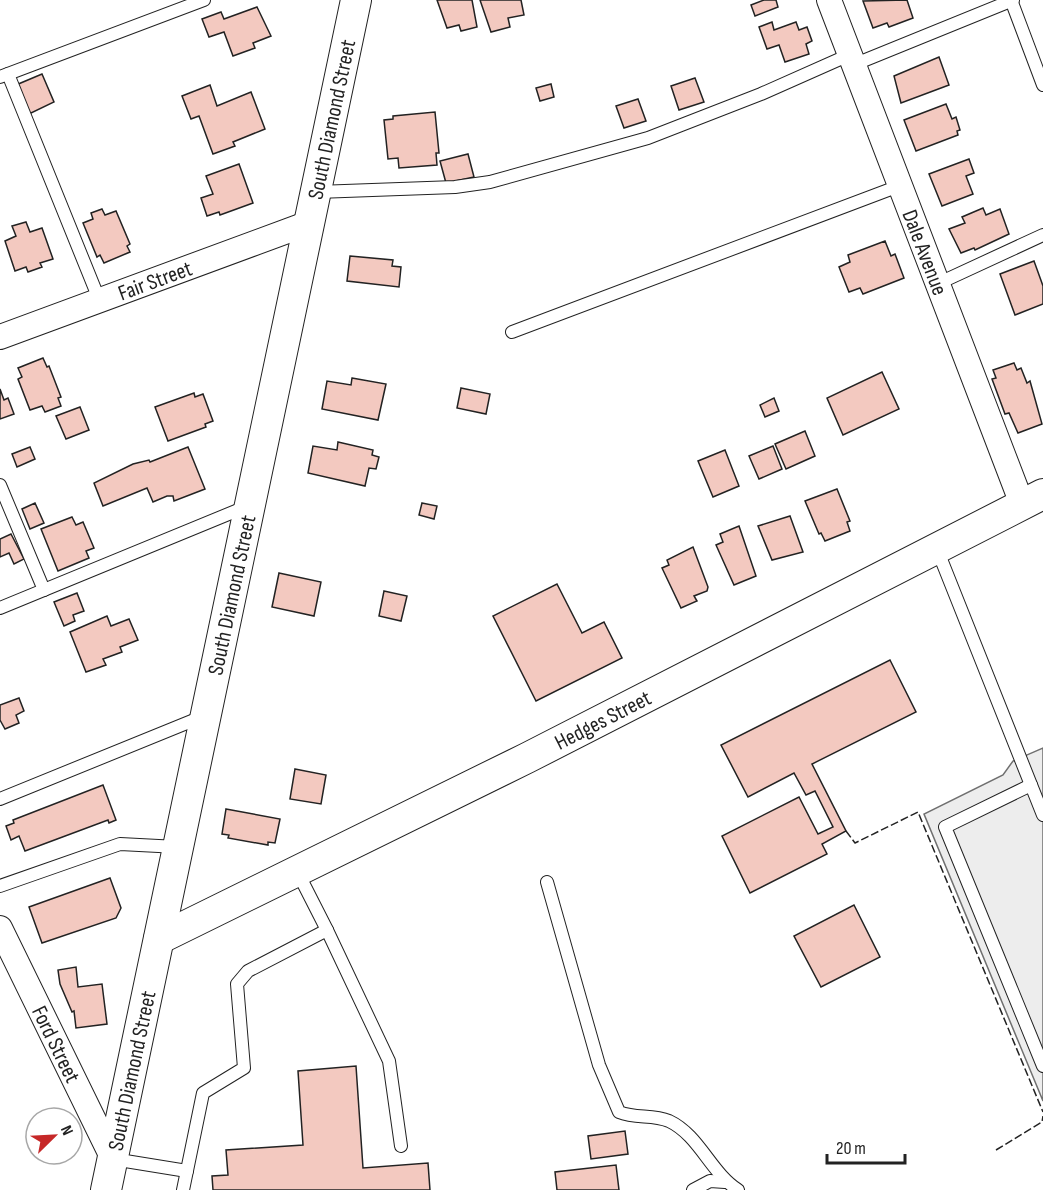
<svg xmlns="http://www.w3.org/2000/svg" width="1043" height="1190" font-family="'Sofia Sans Condensed',sans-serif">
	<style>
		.parking { fill: #ededed; stroke: #6f6f6f; stroke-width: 1.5 }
		.building { fill: #f3c9c0; stroke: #222; stroke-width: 1.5 }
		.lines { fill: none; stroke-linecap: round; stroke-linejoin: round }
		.service-casing { stroke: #222; stroke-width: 14 }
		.minor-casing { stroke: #222; stroke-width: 26 }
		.tertiary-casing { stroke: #222; stroke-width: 32 }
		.service { stroke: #fff; stroke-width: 12 }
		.minor { stroke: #fff; stroke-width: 24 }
		.tertiary { stroke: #fff; stroke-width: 30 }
		.fence { stroke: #222; stroke-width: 1.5; stroke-dasharray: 8 3; stroke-linecap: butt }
		.labels { text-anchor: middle; stroke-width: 4.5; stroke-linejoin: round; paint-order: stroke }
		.street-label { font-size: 22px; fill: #222; stroke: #fff }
	</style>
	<rect width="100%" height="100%" fill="#fff"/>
	<path class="parking" d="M1043,748V1101L924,814L1003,775L1013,761Z"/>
	<g class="building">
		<path d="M437,0H472L477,27L461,31L459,25L447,28Z"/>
		<path d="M480,0H521L524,15L508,18L510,27L491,32Z"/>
		<path d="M764,0H776L778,7L755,16L751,5Z"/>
		<path d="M907,0L913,18L889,27L887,23L873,28L863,1Z"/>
		<path d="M257,7L271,36L253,43L255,48L233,56L224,32L209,37L202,19L221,12L224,19Z"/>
		<path d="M772,22L774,30L796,22L799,30L807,27L812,41L806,44L809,54L785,62L779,45L767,49L759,27Z"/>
		<path d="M939,57L949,85L901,103L894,76Z"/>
		<path d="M42,74L54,102L29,114L16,85Z"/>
		<path d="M695,78L704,102L679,110L671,86Z"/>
		<path d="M551,84L554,97L540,101L536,88Z"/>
		<path d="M210,85L217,106L251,92L265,129L233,142L235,146L213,154L199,116L191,119L182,96Z"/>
		<path d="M638,99L646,121L624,128L616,106Z"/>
		<path d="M946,104L952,119L956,117L960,130L957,131L958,135L916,151L904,120Z"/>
		<path d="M435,112L439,153H436L437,165L399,168L398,158L388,159L384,120L393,119V116Z"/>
		<path d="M468,154L474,177L446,183L440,161Z"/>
		<path d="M969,159L974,173L966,176L973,194L942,206L929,174Z"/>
		<path d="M239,164L253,203L220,215L219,212L207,216L201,198L213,194L206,176Z"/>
		<path d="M983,208L986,215L1000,209L1009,234L975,250L974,248L961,253L949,229L965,223L962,217Z"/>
		<path d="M102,209L105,215L116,211L130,244L127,246L130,252L104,263L100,255L97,257L83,223L93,219L91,213Z"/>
		<path d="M26,222L30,232L42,228L53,259L40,263L42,267L28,272L26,267L15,271L5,241L16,236L12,226Z"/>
		<path d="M885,241L891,256L895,254L904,278L863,294L860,288L849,292L839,267L850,262L848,255Z"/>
		<path d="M350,256L393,260L392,266L401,267L399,287L347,281Z"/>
		<path d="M1034,261L1043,286V304L1015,315L1000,274Z"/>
		<path d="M43,358L47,367L49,366L61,397L58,398L61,406L45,412L42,406L30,410L18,379L22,377L18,368Z"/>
		<path d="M1014,363L1017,370L1021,368L1027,383L1030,381L1042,424L1018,433L1009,413L1005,414L992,379L996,378L993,370Z"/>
		<path d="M882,372L899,409L843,435L827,398Z"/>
		<path d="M352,378L386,384L378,420L322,409L327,381L351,385Z"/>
		<path d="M461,388L490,394L486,414L457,408Z"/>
		<path d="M0,389L4,400L8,398L14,414L0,419Z"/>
		<path d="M194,393L195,397L203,394L213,421L205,424L206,427L168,441L155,407Z"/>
		<path d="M774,398L779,411L765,417L760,405Z"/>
		<path d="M80,407L89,430L66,439L56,416Z"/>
		<path d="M805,431L815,456L786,469L775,444Z"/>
		<path d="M338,442L373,450L372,455L379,457L376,469L369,468L365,486L308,473L313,446L337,450Z"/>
		<path d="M773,446L782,469L759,479L749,456Z"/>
		<path d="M30,447L35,459L17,467L12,454Z"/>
		<path d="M188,447L205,489L174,501L173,496H167L153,502L147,488L103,506L94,483L133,464L149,460L150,462Z"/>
		<path d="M725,450L739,486L713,497L698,461Z"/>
		<path d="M837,489L850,521L847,522L850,531L825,541L821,533L819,534L805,501Z"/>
		<path d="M35,503L44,523L30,529L22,509Z"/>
		<path d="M422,503L437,506L434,519L419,515Z"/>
		<path d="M790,516L803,552L772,560L758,526Z"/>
		<path d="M72,517L76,525L83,522L94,548L86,551L89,558L58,571L41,529Z"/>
		<path d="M739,526L756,576L734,585L716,545L723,542L720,534Z"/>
		<path d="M11,534L24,559L14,564L9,553L0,557V539Z"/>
		<path d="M693,547L708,587L707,591L694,596L697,601L681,608L662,568L669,565L667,560Z"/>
		<path d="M279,573L321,582L314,616L272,607Z"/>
		<path d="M557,584L582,633L604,622L622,658L536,701L493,616Z"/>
		<path d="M384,591L407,596L401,621L379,616Z"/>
		<path d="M77,593L84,611L73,615L75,621L64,626L54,602Z"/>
		<path d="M107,616L111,626L129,619L138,640L120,647L122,652L103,659L106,665L86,672L70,632Z"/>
		<path d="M890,660L916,712L812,764L846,831L822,844L827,854L750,893L722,836L799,797L818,834L833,827L815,791L806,795L794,773L748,797L721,745Z"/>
		<path d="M19,698L24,711L16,715L19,723L5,729L0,720V705Z"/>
		<path d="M295,769L326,775L321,804L290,799Z"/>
		<path d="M103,785L116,820L109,823L108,820L25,851L19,836L11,840L6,826L14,823L13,820Z"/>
		<path d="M226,809L280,819L275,843L268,842V845L228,838L229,835L222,834Z"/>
		<path d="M110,878L121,908L116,918L42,943L29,907Z"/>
		<path d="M854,905L880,957L821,987L794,936Z"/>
		<path d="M76,967L78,987L102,984L107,1024L76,1028L74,1011L72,1012L60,984L58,970Z"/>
		<path d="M356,1066L363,1168L428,1163L430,1190H213L212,1176L228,1175L226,1150L303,1145L298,1071Z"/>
		<path d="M625,1131L628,1154L591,1159L588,1136Z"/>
		<path d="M616,1165L619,1190H557L555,1172Z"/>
	</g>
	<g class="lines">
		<defs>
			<g id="service">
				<path d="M1011,0L1043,85"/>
				<path d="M853,65L1013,0"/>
				<path d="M8,74L99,299"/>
				<path d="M0,77L204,0"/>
				<path d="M317,192L455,187L490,182L648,138L761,94L849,55"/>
				<path d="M937,284L1043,235"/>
				<path d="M512,332L899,186"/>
				<path d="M0,485L44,590"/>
				<path d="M937,549L1043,815"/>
				<path d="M0,608L248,506"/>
				<path d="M1031,785L945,827L1043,1066"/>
				<path d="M0,799L204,716"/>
				<path d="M547,882L599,1065L619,1112C636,1119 652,1114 669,1121C699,1135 711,1173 738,1190"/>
				<path d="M0,886L120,844L178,847"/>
				<path d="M327,930L389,1061L401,1146"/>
				<path d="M113,1159L187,1171"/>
				<path d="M183,1190L203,1093L244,1068L237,984L248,971L327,930L298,873"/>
				<path d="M693,1190L710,1181L725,1182"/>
			</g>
			<g id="minor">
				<path id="s1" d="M829,0L1022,504"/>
				<path id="s2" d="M0,337L309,223"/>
				<path id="s3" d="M0,928L113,1159"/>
			</g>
			<g id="tertiary">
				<path id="s4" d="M159,939L527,758L1043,494"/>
				<path id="s5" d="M106,1190L356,0"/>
			</g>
		</defs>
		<use href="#service" class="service-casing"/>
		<use href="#minor" class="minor-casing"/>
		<use href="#tertiary" class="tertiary-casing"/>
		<use href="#service" class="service"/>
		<use href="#minor" class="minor"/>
		<use href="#tertiary" class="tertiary"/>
		<g class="fence">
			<path d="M846,831L855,843L918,812L1043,1112"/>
			<path d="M996,1150L1042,1122L1043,1116"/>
		</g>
	</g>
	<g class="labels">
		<g class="street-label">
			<text dy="8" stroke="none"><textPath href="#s5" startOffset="1094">South Diamond Street</textPath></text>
			<text dy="8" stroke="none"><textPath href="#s1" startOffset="270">Dale Avenue</textPath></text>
			<text dy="8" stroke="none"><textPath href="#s2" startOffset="165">Fair Street</textPath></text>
			<text dy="8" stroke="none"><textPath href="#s5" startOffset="608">South Diamond Street</textPath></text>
			<text dy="8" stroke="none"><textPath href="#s4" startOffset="495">Hedges Street</textPath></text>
			<text dy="8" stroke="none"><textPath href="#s3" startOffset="129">Ford Street</textPath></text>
			<text dy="8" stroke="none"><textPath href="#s5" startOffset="122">South Diamond Street</textPath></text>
		</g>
	</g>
	<g transform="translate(54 1136) rotate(66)"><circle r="28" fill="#ffffff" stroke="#a7a7a7" stroke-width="1.5"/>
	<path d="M0-4.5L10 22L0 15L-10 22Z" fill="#c62828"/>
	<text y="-9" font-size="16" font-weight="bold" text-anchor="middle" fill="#222222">N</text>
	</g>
	<path d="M827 1154v9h78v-9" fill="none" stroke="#222222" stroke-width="3"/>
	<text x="836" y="1154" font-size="18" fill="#222222" stroke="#ffffff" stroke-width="4.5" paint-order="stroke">20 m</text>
</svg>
